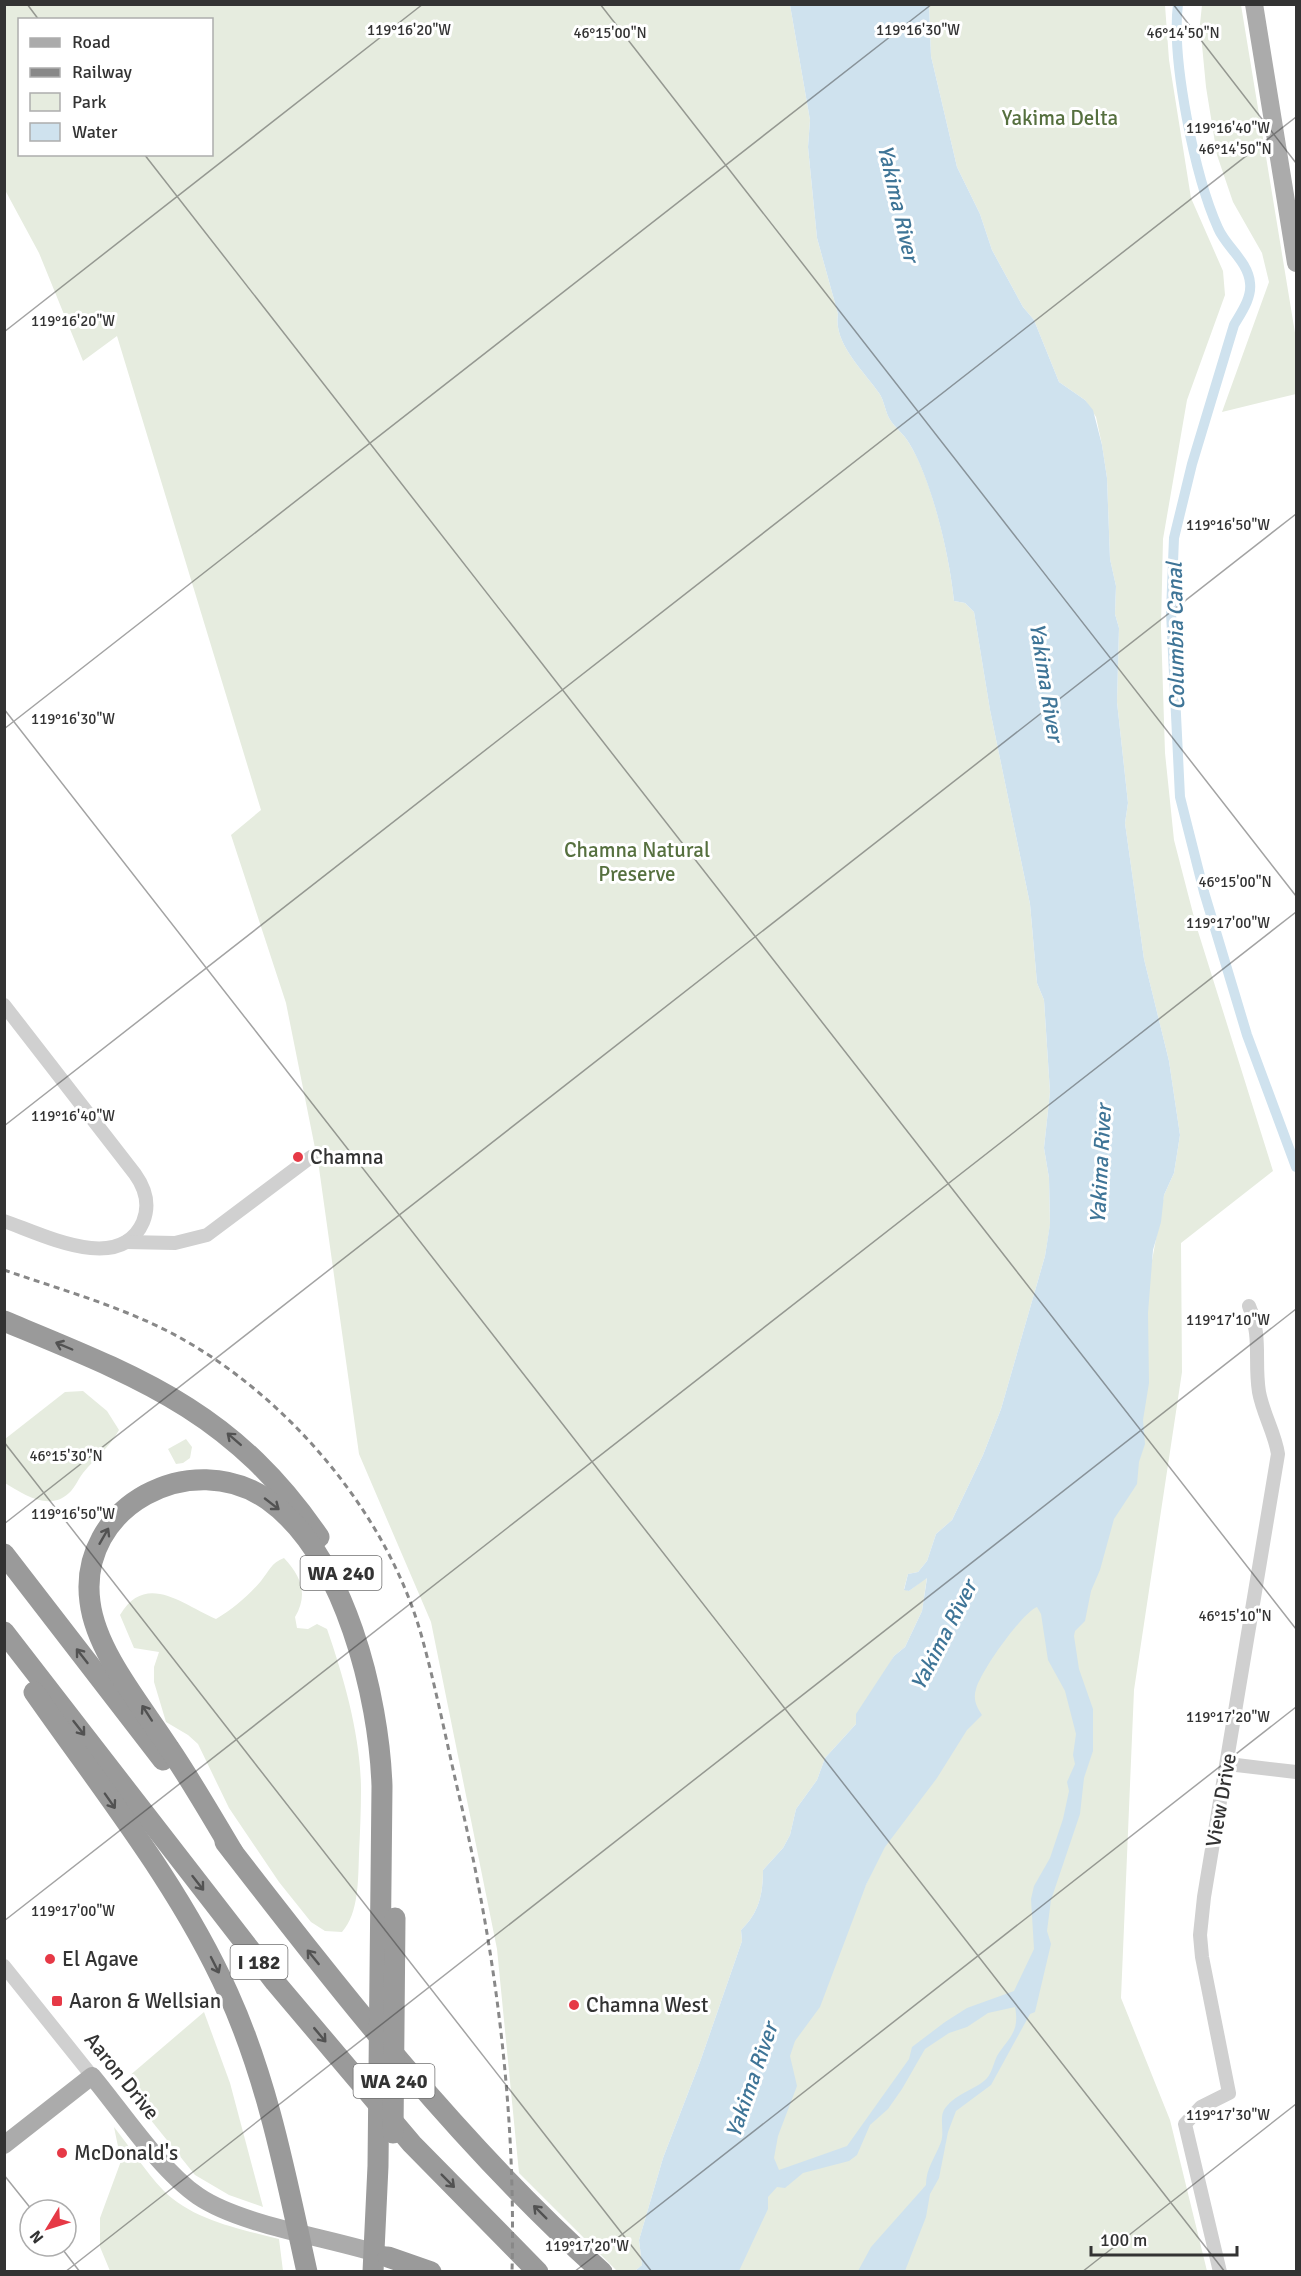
<svg xmlns="http://www.w3.org/2000/svg" width="1301" height="2276" font-family="Signika,sans-serif">
	<style>
		.green { fill: #e6ecdf; fill-rule: evenodd }
		.water { fill: #cfe2ee; fill-rule: evenodd }
		.lines { fill: none; stroke-linecap: round; stroke-linejoin: round }
		.canal { stroke: #cfe2ee; stroke-width: 10 }
		.minor { stroke: #d0d0d0; stroke-width: 14 }
		.major { stroke: #ababab; stroke-width: 18 }
		.highway { stroke: #9a9a9a; stroke-width: 21 }
		.rail { stroke: #888; stroke-width: 3; stroke-dasharray: 6 4.5; stroke-linecap: butt }
		.oneway { stroke: #525252 }
		.ticks { fill: none; stroke: #333; stroke-width: 1.5; stroke-opacity: 0.45 }
		.poi-dot { fill: #e63946; stroke: #fff; stroke-width: 2 }
		.labels { text-anchor: middle; stroke-width: 6; stroke-linejoin: round; paint-order: stroke }
		.shield { fill: #fff; stroke: #707070; stroke-width: 1.5 }
		.shield-label { font-size: 20px; font-weight: bold; fill: #333 }
		.park-label { font-size: 21px; fill: #56703f; stroke: #fff }
		.poi-label { font-size: 21px; fill: #333; stroke: #fff; text-anchor: start }
		.street-label { font-size: 21px; fill: #333; stroke: #fff }
		.water-label { font-size: 22px; font-style: italic; fill: #3f7597; stroke: #fff }
		.ticks-label { font-size: 15px; text-anchor: middle; fill: #333; stroke: #fff; stroke-width: 6; stroke-linejoin: round; paint-order: stroke }
	</style>
	<rect width="100%" height="100%" fill="#fff"/>
	<g class="green">
		<path d="M4,5H790L810,120L808,147L817,238L838,314C833,343 863,370 879,393C884,400 885,410 889,418C894,427 904,434 909,443C932,479 950,558 954,601L965,603L974,612L990,710L1030,904L1037,983L1044,1000L1050,1092L1044,1148L1049,1178L1050,1225L1045,1256L1001,1409L983,1455L952,1520L936,1534L927,1561L918,1572L908,1574L904,1589L909,1591L927,1577L922,1611L905,1647L894,1656L856,1724L825,1758L817,1780L796,1809L790,1835L783,1848L763,1870C763,1894 759,1913 741,1930L742,1941L700,2062L663,2158L639,2240L642,2265L635,2271H617L519,2173L497,1949L431,1622L359,1454L319,1168L286,1003L231,835L261,810L117,336L83,361L39,253L5,190ZM20,20H212V154H20Z"/>
		<path d="M929,5H1165L1169,60L1191,198L1223,271L1225,295L1187,400L1163,539L1161,627L1165,753L1174,840L1196,925L1273,1171L1181,1243L1182,1372L1134,1690L1121,1998L1170,2120L1207,2271L720,2272L780,2071L1151,1266L1164,1195L1174,1173L1180,1135L1169,1061L1144,959L1125,823L1128,803L1117,702L1119,628L1115,614L1116,586L1110,559L1107,478L1102,445L1096,417L1085,400L1059,382L1034,320L1023,307L992,250L980,214L957,167L931,56Z"/>
		<path d="M1202,5H1241L1296,339V394L1222,412L1269,282L1262,253L1233,202L1217,155L1206,87L1200,24Z"/>
		<path d="M83,1391L107,1411L119,1430C109,1448 95,1458 83,1473C78,1479 75,1488 69,1493C49,1512 23,1494 5,1483V1439L65,1392Z"/>
		<path d="M186,1439L192,1447L190,1458L183,1463L176,1464L168,1449Z"/>
		<path d="M284,1558C302,1577 308,1595 295,1617L297,1628L308,1629L317,1624L327,1629C344,1678 361,1737 361,1790C361,1811 360,1832 359,1854C358,1880 359,1913 342,1932L325,1931L311,1922L279,1882L229,1808L198,1744L188,1735L166,1722L154,1682V1667L159,1652L134,1648L120,1615C146,1571 183,1605 216,1619C233,1609 248,1596 261,1581C269,1571 271,1563 284,1558Z"/>
		<path d="M204,2012L230,2083L263,2207L229,2195L195,2175L121,2083Z"/>
		<path d="M114,2127C130,2147 145,2171 163,2190C192,2220 240,2229 279,2239L283,2271H110L100,2247V2218L121,2161Z"/>
	</g>
	<path class="water" d="M790,5H929L931,56L957,167L980,214L992,250L1023,307L1034,320L1059,382L1085,400L1093,410L1102,445L1107,478L1110,559L1116,586L1115,614L1119,628L1117,702L1128,803L1125,823L1144,959L1169,1061L1180,1135L1174,1173L1164,1195L1161,1222L1153,1250L1148,1313L1149,1383L1143,1420L1145,1444L1139,1462L1137,1484L1114,1519L1100,1570L1091,1591L1085,1621L1075,1631L1074,1636L1079,1669L1093,1709V1751L1084,1778L1080,1814L1051,1900L1047,1931L1051,1944L1035,2012L1030,2014L991,2085L956,2111L948,2132L939,2178L930,2194L926,2217L905,2271H858L871,2247L926,2185C926,2168 935,2158 941,2142C945,2131 938,2116 946,2107C956,2094 973,2090 984,2081C992,2075 993,2064 997,2056C1009,2037 1020,2032 1015,2007L988,2013L967,2027L949,2033L925,2049L902,2089L888,2109L870,2125L857,2155L849,2161L803,2173L785,2188L777,2187L768,2197V2209L739,2271H635L642,2265L639,2240L663,2158L700,2062L742,1941L741,1930C759,1913 763,1894 763,1870L783,1848L790,1835L796,1809L817,1780L825,1758L856,1724V1714L894,1656L905,1647L922,1611L927,1578L909,1591L904,1590L908,1574L918,1572L927,1561L936,1534L952,1520L983,1455L1001,1409L1045,1256L1050,1224L1049,1178L1044,1148L1050,1092L1044,1000L1037,983L1030,904L990,710L974,612L965,603L954,601C950,558 932,480 909,443C904,434 894,427 889,418C885,410 884,400 879,393C863,370 833,343 838,314L817,238L808,147L810,120ZM1037,1607L1041,1614L1048,1660L1065,1691L1076,1734L1073,1755L1075,1764L1067,1782L1069,1791L1063,1819L1050,1858L1034,1886L1031,1899L1034,1949L1014,1991L967,2008L945,2022L912,2047L909,2059L847,2146L779,2170L774,2158L778,2136L797,2086L790,2056L795,2041L820,2007L866,1885L885,1847L937,1778L967,1730L982,1715C976,1706 973,1699 976,1689C981,1671 1021,1614 1037,1607Z"/>
	<g class="lines">
		<path class="canal" d="M1178,4C1171,60 1195,177 1218,228C1226,247 1248,261 1250,283C1252,298 1241,313 1234,325L1192,464L1174,538L1171,612L1180,797L1204,892L1247,1035L1296,1167"/>
		<g class="minor">
			<path d="M4,1005L135,1174C145,1188 150,1205 143,1222C120,1275 42,1234 4,1221"/>
			<path d="M126,1242L175,1243L207,1235L311,1157"/>
			<path d="M1228,1764L1296,1772"/>
			<path d="M4,1966L92,2076"/>
			<path d="M1220,2272L1185,2124L1201,2107L1229,2093L1202,1957L1200,1935L1204,1897L1278,1454C1275,1433 1263,1414 1259,1392C1254,1361 1262,1337 1249,1306"/>
		</g>
		<g class="major">
			<path d="M1254,4L1296,263"/>
			<path d="M4,2145L92,2076C122,2112 160,2170 198,2196C242,2226 332,2238 386,2256"/>
		</g>
		<g class="highway">
			<path d="M4,1321C139,1377 233,1411 319,1537"/>
			<path d="M4,1554L163,1760"/>
			<path d="M4,1632L275,1982L412,2144L538,2272"/>
			<path d="M34,1692C101,1788 180,1886 228,1993C268,2081 286,2177 307,2272"/>
			<path d="M225,1842C342,1993 459,2144 602,2272"/>
			<path d="M233,1852C212,1817 192,1782 169,1748C142,1706 96,1652 90,1602C77,1506 192,1446 268,1500C345,1555 379,1697 382,1786L378,2166L373,2272"/>
			<path d="M393,2133L395,1918"/>
			<path d="M388,2257L431,2272"/>
		</g>
		<path class="rail" d="M4,1270C62,1290 123,1307 177,1336C288,1397 386,1512 421,1634C437,1691 448,1750 462,1808C497,1960 516,2115 512,2272"/>
	</g>
	<defs><path id="oneway-shaft" d="M-6 0H5M1.5-3L5.5 0L1.5 3" fill="none" stroke-width="1.6" stroke-linecap="round" stroke-linejoin="round" transform="scale(1.5)"/></defs>
	<g class="oneway">
		<use href="#oneway-shaft" transform="translate(64 1346) rotate(-157)"/>
		<use href="#oneway-shaft" transform="translate(234 1439) rotate(-139)"/>
		<use href="#oneway-shaft" transform="translate(272 1504) rotate(38)"/>
		<use href="#oneway-shaft" transform="translate(104 1536) rotate(-60)"/>
		<use href="#oneway-shaft" transform="translate(82 1656) rotate(-128)"/>
		<use href="#oneway-shaft" transform="translate(147 1713) rotate(-123)"/>
		<use href="#oneway-shaft" transform="translate(79 1728) rotate(52)"/>
		<use href="#oneway-shaft" transform="translate(110 1801) rotate(55)"/>
		<use href="#oneway-shaft" transform="translate(198 1883) rotate(52)"/>
		<use href="#oneway-shaft" transform="translate(313 1957) rotate(-129)"/>
		<use href="#oneway-shaft" transform="translate(215 1965) rotate(63)"/>
		<use href="#oneway-shaft" transform="translate(320 2035) rotate(50)"/>
		<use href="#oneway-shaft" transform="translate(448 2181) rotate(45)"/>
		<use href="#oneway-shaft" transform="translate(540 2212) rotate(-135)"/>
	</g>
	<path class="ticks" d="M27,4L39,20M600,4L1296,896M1173,4L1296,163M144,154L1296,1629M4,332L423,4M4,709L1225,2272M4,729L932,4M4,1126L1296,117M4,1442L652,2272M4,1524L1296,514M4,1921L1296,912M4,2175L32,2210M60,2246L80,2272M65,2272L1296,1309M574,2272L1296,1707M1082,2272L1296,2104"/>
	<g class="poi-dot">
		<circle cx="298" cy="1157" r="6"/>
		<circle cx="50" cy="1959" r="6"/>
		<rect x="51" y="1995" width="12" height="12" rx="3"/>
		<circle cx="574" cy="2005" r="6"/>
		<circle cx="62" cy="2153" r="6"/>
	</g>
	<g class="labels">
		<g class="shield">
			<rect x="300.5" y="1556" width="81" height="34" rx="4.5"/>
			<rect x="230.5" y="1945" width="57" height="34" rx="4.5"/>
			<rect x="353.5" y="2064" width="81" height="34" rx="4.5"/>
		</g>
		<g class="shield-label">
			<text x="341" y="1580">WA 240</text>
			<text x="259" y="1969">I 182</text>
			<text x="394" y="2088">WA 240</text>
		</g>
		<g class="park-label">
			<text x="1060" y="125">Yakima Delta</text>
			<text x="637" y="857">Chamna Natural<tspan x="637" dy="24">Preserve</tspan></text>
		</g>
		<g class="poi-label">
			<text x="310" y="1164">Chamna</text>
			<text x="62" y="1966">El Agave</text>
			<text x="69" y="2008">Aaron &amp; Wellsian</text>
			<text x="586" y="2012">Chamna West</text>
			<text x="74" y="2160">McDonald's</text>
		</g>
		<g class="street-label">
			<text transform="translate(1221 1800) rotate(-80)" y="7">View Drive</text>
			<text transform="translate(122 2076) rotate(51)" y="7">Aaron Drive</text>
		</g>
		<g class="water-label">
			<text transform="translate(899 203) rotate(77)" y="8">Yakima River</text>
			<text transform="translate(1175 636) rotate(-91)" y="8">Columbia Canal</text>
			<text transform="translate(1047 682) rotate(81)" y="8">Yakima River</text>
			<text transform="translate(1100 1164) rotate(-87)" y="8">Yakima River</text>
			<text transform="translate(943 1635) rotate(-63)" y="8">Yakima River</text>
			<text transform="translate(751 2080) rotate(-71)" y="8">Yakima River</text>
		</g>
	</g>
	<g class="ticks-label">
		<text x="918" y="35">119°16'30"W</text>
		<text x="409" y="35">119°16'20"W</text>
		<text x="610" y="38">46°15'00"N</text>
		<text x="1183" y="38">46°14'50"N</text>
		<text x="1228" y="133">119°16'40"W</text>
		<text x="1235" y="154">46°14'50"N</text>
		<text x="73" y="326">119°16'20"W</text>
		<text x="1228" y="530">119°16'50"W</text>
		<text x="73" y="724">119°16'30"W</text>
		<text x="1235" y="887">46°15'00"N</text>
		<text x="1228" y="928">119°17'00"W</text>
		<text x="73" y="1121">119°16'40"W</text>
		<text x="1228" y="1325">119°17'10"W</text>
		<text x="66" y="1461">46°15'30"N</text>
		<text x="73" y="1519">119°16'50"W</text>
		<text x="1235" y="1621">46°15'10"N</text>
		<text x="1228" y="1722">119°17'20"W</text>
		<text x="73" y="1916">119°17'00"W</text>
		<text x="1228" y="2120">119°17'30"W</text>
		<text x="587" y="2251">119°17'20"W</text>
	</g>
	<rect width="1301" height="2276" fill="none" stroke="#333333" stroke-width="12"/>
	<rect x="18" y="18" width="195" height="138" fill="#ffffff" stroke="#adadad" stroke-width="1.5"/>
	<rect x="30" y="38" width="30" height="9" fill="#ababab" stroke="#adadad" stroke-width="1.5"/>
	<text x="72" y="48" font-size="18" fill="#333333">Road</text>
	<rect x="30" y="68" width="30" height="9" fill="#888888" stroke="#adadad" stroke-width="1.5"/>
	<text x="72" y="78" font-size="18" fill="#333333">Railway</text>
	<rect x="30" y="93" width="30" height="18" fill="#e6ecdf" stroke="#adadad" stroke-width="1.5"/>
	<text x="72" y="108" font-size="18" fill="#333333">Park</text>
	<rect x="30" y="123" width="30" height="18" fill="#cfe2ee" stroke="#adadad" stroke-width="1.5"/>
	<text x="72" y="138" font-size="18" fill="#333333">Water</text>
	<g transform="translate(48 2228) rotate(232)"><circle r="28" fill="#ffffff" stroke="#adadad" stroke-width="1.5"/>
	<path d="M0-4.5L10 22L0 15L-10 22Z" fill="#e63946"/>
	<text y="-9" font-size="16" font-weight="bold" text-anchor="middle" fill="#333333">N</text>
	</g>
	<path d="M1091 2246v9h146v-9" fill="none" stroke="#333333" stroke-width="3"/>
	<text x="1100" y="2246" font-size="18" fill="#333333" stroke="#ffffff" stroke-width="4.5" paint-order="stroke">100 m</text>
</svg>
